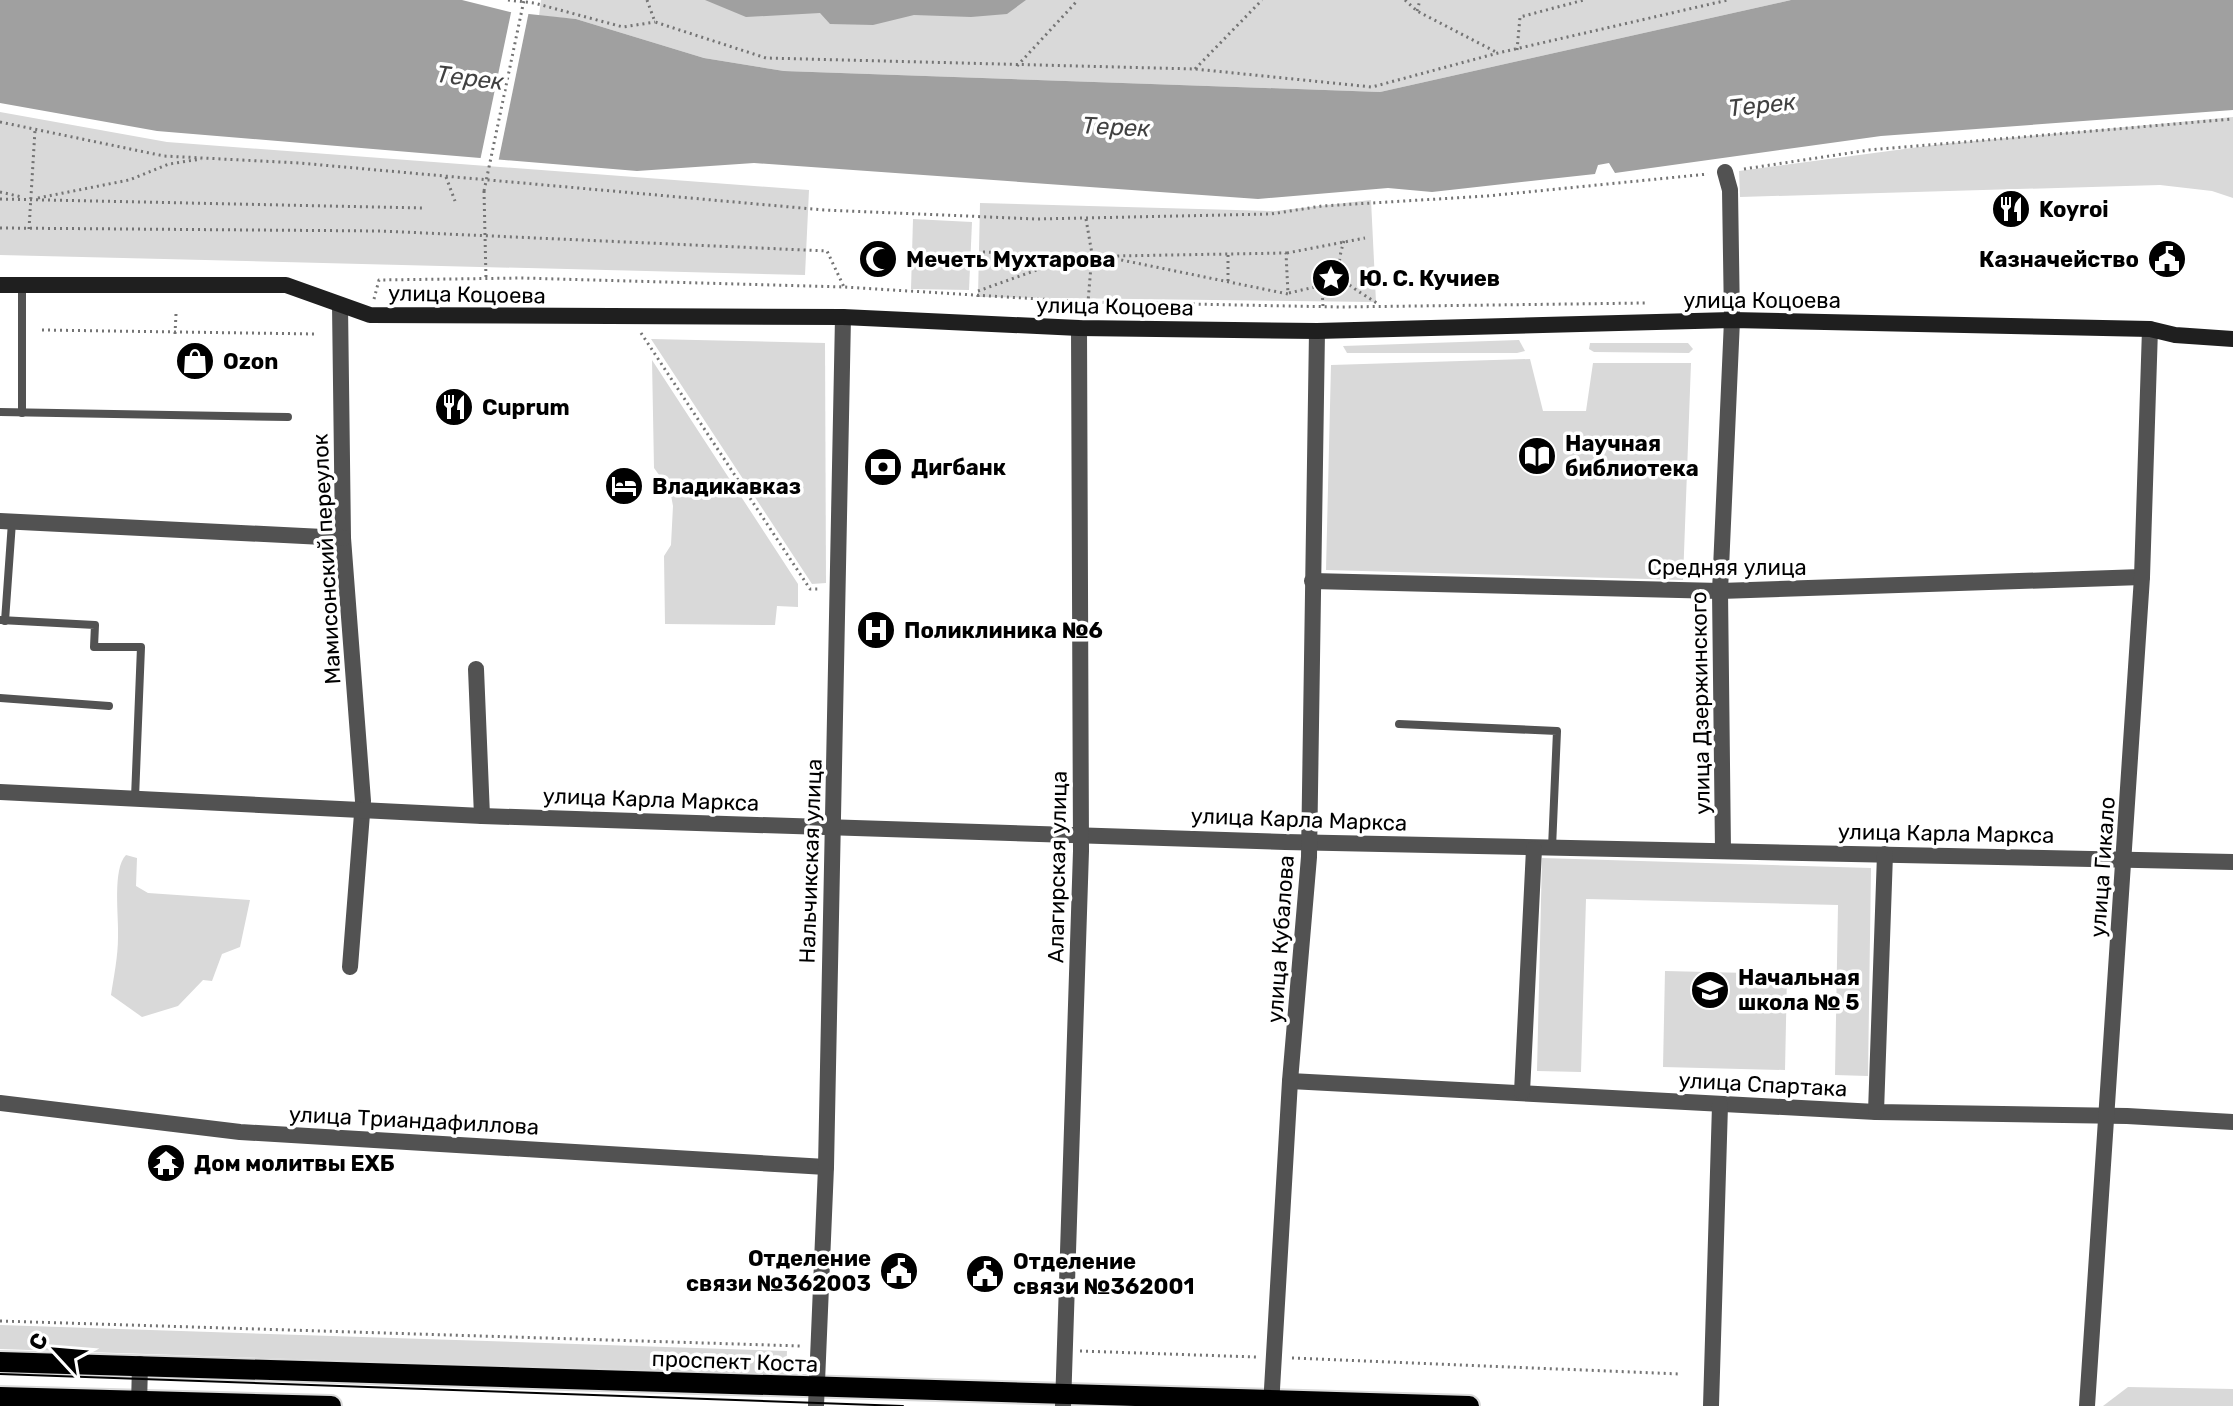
<svg xmlns="http://www.w3.org/2000/svg" width="2233" height="1406" font-family="Rubik,sans-serif">
	<style>
		.green { fill: #d9d9d9 }
		.water { fill: #a0a0a0 }
		.pier { fill: #fff }
		.lines { fill: none; stroke-linecap: round; stroke-linejoin: round }
		.primary-casing { stroke: #dbdbdb; stroke-width: 24 }
		.path { stroke: #747474; stroke-width: 3; stroke-dasharray: 2 4; stroke-linecap: butt }
		.lane { stroke: #525252; stroke-width: 8 }
		.street { stroke: #525252; stroke-width: 16 }
		.secondary { stroke: #1f1f1f; stroke-width: 16 }
		.primary { stroke: #000; stroke-width: 20 }
		.tram { stroke: #000; stroke-width: 2 }
		.path-bridge { stroke: #747474; stroke-width: 3; stroke-dasharray: 2 4; stroke-linecap: butt }
		.labels { text-anchor: middle; stroke-width: 7; stroke-linejoin: round; paint-order: stroke }
		.poi-label { font-size: 22px; font-weight: bold; fill: #000; stroke: #fff; text-anchor: start }
		.street-label { font-size: 22px; fill: #000; stroke: #fff }
		.water-label { font-size: 24px; font-style: italic; fill: #414141; stroke: #fff }
	</style>
	<rect width="100%" height="100%" fill="#fff"/>
	<g class="green">
		<path d="M541,0H1791L1380,92L784,71L704,58L576,19L539,16Z"/>
		<path d="M0,112L167,142L809,190L805,275L0,255Z"/>
		<path d="M2233,117V198L2212,191L2160,185L1740,197L1739,171L1942,144Z"/>
		<path d="M1371,200L1376,302L978,297L980,203L1275,211Z"/>
		<path d="M913,219L972,222L969,290L911,289Z"/>
		<path d="M651,339L825,343L826,583L812,584Z"/>
		<path d="M1519,340L1525,351L1517,353H1347L1343,346Z"/>
		<path d="M1590,343H1688L1693,349L1689,353L1594,352L1589,349Z"/>
		<path d="M1530,359L1543,411H1586L1593,363H1691L1683,580L1326,570L1331,365Z"/>
		<path d="M652,360L798,584V607L777,606L775,625L665,624L664,556L671,545L673,506L670,490L654,468Z"/>
		<path d="M126,855L137,858L136,886L148,893L250,900L240,947L222,954L212,981L203,980L178,1006L142,1017L111,995C114,976 118,956 118,937C119,917 112,869 126,855Z"/>
		<path d="M1542,858L1871,868L1868,1076L1835,1075L1838,905L1586,899L1581,1072L1537,1071Z"/>
		<path d="M1665,971L1787,974L1785,1070L1663,1067Z"/>
		<path d="M0,1325L787,1351L786,1376L0,1349Z"/>
		<path d="M2128,1387L2233,1389V1406H2103Z"/>
	</g>
	<g class="water">
		<path d="M0,0H462L510,12L576,19L704,58L784,71L1380,92L1791,0H2233V110L1881,136L1615,173L1609,163L1598,165L1595,174L1432,192L1388,188L1258,199L754,163L637,171L157,131L0,103Z"/>
		<path d="M705,0H1026L1007,14L971,17L914,15L873,25L830,24L820,13L746,17Z"/>
	</g>
	<path class="pier" d="M512,8L529,11L498,163L480,161Z"/>
	<g class="lines">
		<defs>
			<g id="primary">
				<path d="M0,1362L1469,1406"/>
				<path d="M0,1397L331,1406"/>
			</g>
		</defs>
		<use href="#primary" class="primary-casing"/>
		<g class="path">
			<path d="M508,0L534,3L623,27L655,22"/>
			<path d="M647,0L655,22L766,58L1195,69L1372,87L1498,53L1728,0"/>
			<path d="M1405,0L1417,11L1498,53"/>
			<path d="M1417,11L1420,0"/>
			<path d="M1517,50L1520,17L1584,0"/>
			<path d="M1017,66L1078,0"/>
			<path d="M1195,69L1262,0"/>
			<path d="M0,122L164,156L299,163L824,210L1036,219L1271,214L1322,206L1487,196L1708,174"/>
			<path d="M1744,169L1869,150L2233,119"/>
			<path d="M446,177L455,201"/>
			<path d="M484,191L486,279"/>
			<path d="M0,192L22,197"/>
			<path d="M38,198L129,180L169,164L201,159"/>
			<path d="M0,199L423,208"/>
			<path d="M1086,219L1092,254L1088,302"/>
			<path d="M0,228L380,231L827,251L844,287"/>
			<path d="M29,229L35,130"/>
			<path d="M1344,241C1331,282 1346,282 1378,304"/>
			<path d="M983,252L1069,256"/>
			<path d="M1287,253L1365,238"/>
			<path d="M1228,281V254"/>
			<path d="M1289,293L1323,285L1332,286L1342,279"/>
			<path d="M978,297V291L1073,257L1092,254L1288,294L1286,253L1114,256"/>
			<path d="M374,299L379,280L522,278L844,287L1088,302L1340,307L1646,303"/>
			<path d="M1323,306L1321,272L1336,266"/>
			<path d="M42,330L316,334"/>
			<path d="M641,333L810,589H820"/>
			<path d="M175,334L176,314"/>
			<path d="M0,1321L800,1346"/>
			<path d="M1080,1351L1256,1357"/>
			<path d="M1292,1358L1680,1374"/>
		</g>
		<g class="lane">
			<path d="M0,412L288,417"/>
			<path d="M22,413V285"/>
			<path d="M0,620L95,625L94,647H141L135,798"/>
			<path d="M5,621L12,522"/>
			<path d="M0,698L109,706"/>
			<path d="M1399,724L1557,731L1552,848"/>
		</g>
		<g class="street">
			<path d="M340,305L343,538L363,801L350,967"/>
			<path d="M0,521L343,538"/>
			<path d="M1312,581L1720,591L2142,577"/>
			<path d="M476,669L482,816"/>
			<path d="M0,792L482,816L1285,842L2233,862"/>
			<path d="M1723,851L1720,591L1732,320L1730,190L1725,172"/>
			<path d="M1290,1081L1876,1112L2127,1116L2233,1122"/>
			<path d="M1522,1092L1534,849"/>
			<path d="M0,1103L240,1132L826,1167"/>
			<path d="M1876,1112L1885,854"/>
			<path d="M139,1406L140,1364"/>
			<path d="M816,1406L826,1167L843,317"/>
			<path d="M1063,1406L1081,851L1079,328"/>
			<path d="M1271,1406L1290,1081L1309,857L1317,331"/>
			<path d="M1711,1406L1720,1105"/>
			<path d="M2087,1406L2142,577L2150,329"/>
		</g>
		<path class="secondary" d="M0,285H286L370,315L843,317L1079,328L1317,331L1732,320L2150,329L2175,335L2233,339"/>
		<use href="#primary" class="primary"/>
		<path class="tram" d="M0,1374L903,1406"/>
		<path class="path-bridge" d="M484,191L524,0"/>
	</g>
	<defs>
		<symbol id="restaurant-disc" viewBox="-11 -11 22 22"><circle r="9.5" fill="#000" stroke="#fff"/><path d="M-5-6h1v4h1v-4h1v4h1v-4h1v5L-1.5 .5V6h-2V.5L-5-1ZM5-6V6H3V1.5H1.5Q1.5-4 5-6Z" fill="#fff"/></symbol>
		<symbol id="mosque-disc" viewBox="-11 -11 22 22"><circle r="9.5" fill="#000" stroke="#fff"/><path d="M3.5-4.9A6 6 0 1 0 3.5 4.9A5 5 0 1 1 3.5-4.9Z" fill="#fff"/></symbol>
		<symbol id="civic-disc" viewBox="-11 -11 22 22"><circle r="9.5" fill="#000" stroke="#fff"/><path d="M-.6-6.5H3V-4.5H.6V-3L4-1V1h2V6H-6V1h2V-1L-.6-3ZM-1.2 2.5V6h2.4V2.5Z" fill="#fff"/></symbol>
		<symbol id="sight-disc" viewBox="-11 -11 22 22"><circle r="9.5" fill="#000" stroke="#fff"/><path d="M0-6L1.8-2.2L6-1.7L2.9 1.2L3.7 5.4L0 3.3L-3.7 5.4L-2.9 1.2L-6-1.7L-1.8-2.2Z" fill="#fff"/></symbol>
		<symbol id="shop-disc" viewBox="-11 -11 22 22"><circle r="9.5" fill="#000" stroke="#fff"/><path d="M-5-2.5h2.3a2.7 3.5 0 0 1 5.4 0H5L5.5 6h-11ZM-1.5-2.5h3a1.5 2.3 0 0 0-3 0Z" fill="#fff"/></symbol>
		<symbol id="library-disc" viewBox="-11 -11 22 22"><circle r="9.5" fill="#000" stroke="#fff"/><path d="M-6-4Q-3-5.5-.7-3.5V5Q-3 3-6 4ZM6-4Q3-5.5 .7-3.5V5Q3 3 6 4Z" fill="#fff"/></symbol>
		<symbol id="bank-disc" viewBox="-11 -11 22 22"><circle r="9.5" fill="#000" stroke="#fff"/><path d="M-6-4H6V4H-6ZM0-2.3a2.3 2.3 0 1 0 0 4.6a2.3 2.3 0 1 0 0-4.6Z" fill="#fff"/></symbol>
		<symbol id="hotel-disc" viewBox="-11 -11 22 22"><circle r="9.5" fill="#000" stroke="#fff"/><path d="M-6-4.5h1.5V1H6V5H4.5V3h-9V5H-6ZM-4 0a1.8 1.8 0 1 1 3.6 0ZM.5 0V-2.5h3Q6-2.5 6 0Z" fill="#fff"/></symbol>
		<symbol id="hospital-disc" viewBox="-11 -11 22 22"><circle r="9.5" fill="#000" stroke="#fff"/><path d="M-5-5h3v3.5h4V-5h3V5h-3V1.5h-4V5h-3Z" fill="#fff"/></symbol>
		<symbol id="school-disc" viewBox="-11 -11 22 22"><circle r="9.5" fill="#000" stroke="#fff"/><path d="M0-5L7-2L0 1L-7-2ZM-4 1L0 2.5L4 1V4Q0 6-4 4Z" fill="#fff"/></symbol>
		<symbol id="temple-disc" viewBox="-11 -11 22 22"><circle r="9.5" fill="#000" stroke="#fff"/><path d="M0-6L5-2H3V0L6.5 2.5H4V6H1.5V3h-3V6H-4V2.5H-6.5L-3 0V-2H-5Z" fill="#fff"/></symbol>
	</defs>
	<g fill-rule="evenodd">
		<use href="#restaurant-disc" x="1989" y="187" width="44" height="44"/>
		<use href="#mosque-disc" x="856" y="237" width="44" height="44"/>
		<use href="#civic-disc" x="2145" y="237" width="44" height="44"/>
		<use href="#sight-disc" x="1309" y="256" width="44" height="44"/>
		<use href="#shop-disc" x="173" y="339" width="44" height="44"/>
		<use href="#restaurant-disc" x="432" y="385" width="44" height="44"/>
		<use href="#library-disc" x="1515" y="434" width="44" height="44"/>
		<use href="#bank-disc" x="861" y="445" width="44" height="44"/>
		<use href="#hotel-disc" x="602" y="464" width="44" height="44"/>
		<use href="#hospital-disc" x="854" y="608" width="44" height="44"/>
		<use href="#school-disc" x="1688" y="968" width="44" height="44"/>
		<use href="#temple-disc" x="144" y="1141" width="44" height="44"/>
		<use href="#civic-disc" x="877" y="1249" width="44" height="44"/>
		<use href="#civic-disc" x="963" y="1252" width="44" height="44"/>
	</g>
	<g class="labels">
		<g class="poi-label">
			<text x="2039" y="217">Koyroi</text>
			<text x="906" y="267">Мечеть Мухтарова</text>
			<text x="2139" y="267" text-anchor="end">Казначейство</text>
			<text x="1359" y="286">Ю. С. Кучиев</text>
			<text x="223" y="369">Ozon</text>
			<text x="482" y="415">Cuprum</text>
			<text x="1565" y="451">Научная<tspan x="1565" dy="25">библиотека</tspan></text>
			<text x="911" y="475">Дигбанк</text>
			<text x="652" y="494">Владикавказ</text>
			<text x="904" y="638">Поликлиника №6</text>
			<text x="1738" y="985">Начальная<tspan x="1738" dy="25">школа № 5</tspan></text>
			<text x="194" y="1171">Дом молитвы ЕХБ</text>
			<text x="871" y="1266" text-anchor="end">Отделение<tspan x="871" dy="25">связи №362003</tspan></text>
			<text x="1013" y="1269">Отделение<tspan x="1013" dy="25">связи №362001</tspan></text>
		</g>
		<g class="street-label">
			<text transform="translate(467 294) rotate(1)" y="8">улица Коцоева</text>
			<text x="1762" y="308">улица Коцоева</text>
			<text transform="translate(1115 306) rotate(1)" y="8">улица Коцоева</text>
			<text transform="translate(326 559) rotate(-93)" y="8">Мамисонский переулок</text>
			<text x="1727" y="575">Средняя улица</text>
			<text transform="translate(1700 703) rotate(-91)" y="8">улица Дзержинского</text>
			<text transform="translate(651 799) rotate(2)" y="8">улица Карла Маркса</text>
			<text transform="translate(1299 819) rotate(2)" y="8">улица Карла Маркса</text>
			<text transform="translate(1946 833) rotate(1)" y="8">улица Карла Маркса</text>
			<text transform="translate(810 861) rotate(-88)" y="8">Нальчикская улица</text>
			<text transform="translate(1057 867) rotate(-89)" y="8">Алагирская улица</text>
			<text transform="translate(2102 867) rotate(-86)" y="8">улица Гикало</text>
			<text transform="translate(1280 939) rotate(-86)" y="8">улица Кубалова</text>
			<text transform="translate(1763 1084) rotate(3)" y="8">улица Спартака</text>
			<text transform="translate(414 1120) rotate(3)" y="8">улица Триандафиллова</text>
			<text transform="translate(735 1361) rotate(2)" y="8">проспект Коста</text>
		</g>
		<g class="water-label">
			<text transform="translate(470 78) rotate(7)" y="8">Терек</text>
			<text transform="translate(1762 105) rotate(-6)" y="8">Терек</text>
			<text transform="translate(1116 127) rotate(3)" y="8">Терек</text>
		</g>
	</g>
	<g transform="translate(56 1350) rotate(296)" stroke="#ffffff" stroke-width="6" paint-order="stroke">
	<path d="M0-6L14 30L0 20L-14 30Z" fill="#000000"/>
	<text y="-12" font-size="22" font-weight="bold" text-anchor="middle" fill="#000000">С</text>
	</g>
</svg>
